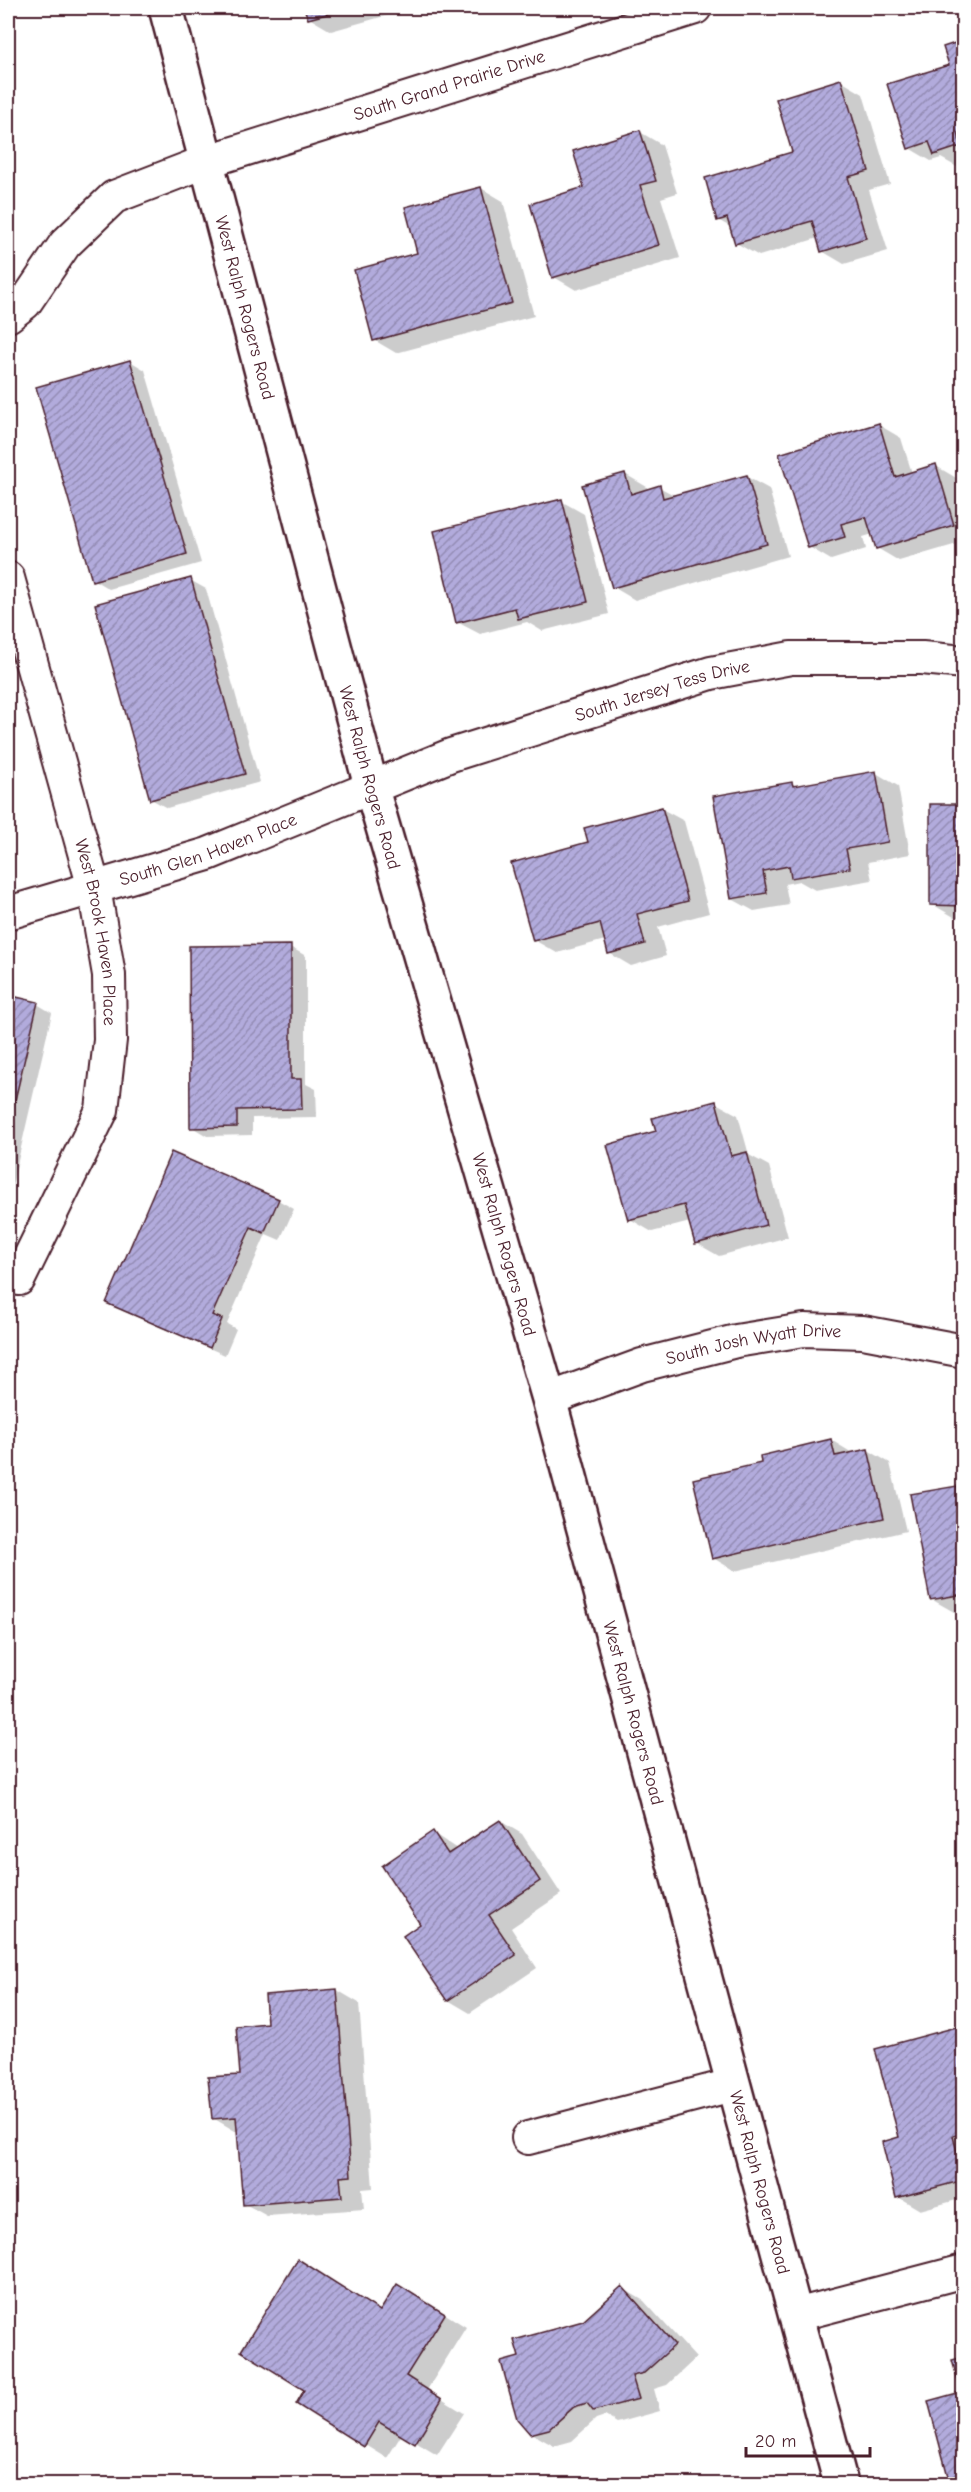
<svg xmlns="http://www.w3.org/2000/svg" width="971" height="2492" font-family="'Comic Neue',sans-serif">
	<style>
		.shadow { fill: #0003 }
		.building { fill: url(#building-hatch); stroke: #4a1f2b; stroke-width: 1.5 }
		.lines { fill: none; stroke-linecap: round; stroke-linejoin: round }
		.street-casing { stroke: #4a1f2b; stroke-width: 36 }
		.secondary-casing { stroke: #4a1f2b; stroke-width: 38 }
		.street { stroke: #fff; stroke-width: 32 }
		.secondary { stroke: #fff; stroke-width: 33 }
		.labels { text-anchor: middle; stroke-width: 5; stroke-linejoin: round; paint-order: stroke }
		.street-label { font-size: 18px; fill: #4a1f2b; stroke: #fff }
	</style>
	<defs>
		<pattern id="building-hatch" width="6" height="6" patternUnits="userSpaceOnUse" patternTransform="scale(1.5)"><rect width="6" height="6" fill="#b2abdc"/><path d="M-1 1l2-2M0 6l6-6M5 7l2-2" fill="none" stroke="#938bb3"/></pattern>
	</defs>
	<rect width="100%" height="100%" fill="#fff"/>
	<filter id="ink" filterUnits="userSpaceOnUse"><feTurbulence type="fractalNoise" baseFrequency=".0167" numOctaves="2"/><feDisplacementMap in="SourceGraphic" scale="12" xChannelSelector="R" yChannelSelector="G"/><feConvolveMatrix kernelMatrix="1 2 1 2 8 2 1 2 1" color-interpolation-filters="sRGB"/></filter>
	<g filter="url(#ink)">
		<g class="shadow">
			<path d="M306,8H398L399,12L331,31L309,18Z"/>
			<path d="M964,42V165L957,167L941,158L931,161L909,148Z"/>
			<path d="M841,81L863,94L890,184L869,190L888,251L844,264L822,251L818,238L759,256L736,243L732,228L718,220L794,153Z"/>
			<path d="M640,132L662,145L677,193L661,198L680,258L576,290L554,277L586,188Z"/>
			<path d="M481,188L503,201L534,316L396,353L374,340L419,254Z"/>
			<path d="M130,361L145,370L201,563L109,589L94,580Z"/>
			<path d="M879,425L901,438L912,473L936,466L958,479L964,496V542L899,561L877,548L873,534L863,537L866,549L831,560L809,547Z"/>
			<path d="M625,474L647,487L648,490L659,487L676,496L747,477L769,489L788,556L635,600L613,587Z"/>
			<path d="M561,501L584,514L609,614L542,631L527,622L480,634L457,622Z"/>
			<path d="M190,580L206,589L260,782L167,808L151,799Z"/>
			<path d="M876,773L898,786L910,854L868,862L872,880L815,890L799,881L785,884L789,905L754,911L732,899L792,783L798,787Z"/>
			<path d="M964,806V917H954L932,904Z"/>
			<path d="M662,809L684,821L709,913L658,927L666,956L631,966L609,953L605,940L557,953L534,940L590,843Z"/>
			<path d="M290,947L306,956V1084L316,1089L317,1117L252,1118V1135L207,1136L192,1127Z"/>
			<path d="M8,997L37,1004L52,1013L8,1204Z"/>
			<path d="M716,1103L738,1115L749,1155L769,1166L788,1237L719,1256L696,1243L690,1222L652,1232L630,1219Z"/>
			<path d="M278,1200L294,1209L280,1240L266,1234L227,1324L236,1329L225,1355L123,1311L108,1302Z"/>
			<path d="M831,1440L854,1454L868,1450L890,1463L906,1531L735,1571L713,1558Z"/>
			<path d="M956,1487L964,1491V1610L954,1612L931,1599Z"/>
			<path d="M500,1821L522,1834L561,1894L511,1928L537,1968L470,2013L448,2000L422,1924L433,1833L457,1849Z"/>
			<path d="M337,1990L359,2003L373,2188L362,2189L364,2209L267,2216L245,2204L239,2131H235L213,2118L242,2076Z"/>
			<path d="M964,2026V2198L920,2210L898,2197L901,2138Z"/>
			<path d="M622,2288L644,2301L696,2358L667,2385L654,2389L660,2411L617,2423L605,2416L596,2419L572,2441L554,2446L531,2433L521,2358L584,2322Z"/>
			<path d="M420,2298L466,2327L427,2390L464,2413L437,2455L402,2434L387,2458L298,2403Z"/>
		</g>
		<g class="building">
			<path d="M304,8H349L308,19Z"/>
			<path d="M964,40V131L958,133L961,146L934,155L929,142L908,149L887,84L949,65L943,47Z"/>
			<path d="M841,79L869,171L848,177L866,238L821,252L812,221L735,244L727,218L717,221L705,178L792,152L776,99Z"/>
			<path d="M640,130L656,181L640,185L659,245L552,278L530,204L584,187L573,151Z"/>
			<path d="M481,187L512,303L373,341L354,270L417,253L405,207Z"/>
			<path d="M130,360L187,554L92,581L36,387Z"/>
			<path d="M879,423L895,477L936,464L954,525L876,549L866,517L841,524L845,537L808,548L779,454Z"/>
			<path d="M625,473L631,494L660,485L663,498L747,475L767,544L612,588L582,485Z"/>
			<path d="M562,499L588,602L518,619L515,608L456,623L434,531Z"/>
			<path d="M191,578L245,774L150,800L95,604Z"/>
			<path d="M876,771L888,842L846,849L850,868L791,878L789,866L763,871L767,893L731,899L713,796L792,782L793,786Z"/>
			<path d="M930,804H964V906L930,905Z"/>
			<path d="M662,807L688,901L637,914L645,944L608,954L600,923L533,941L511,863L588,842L584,828Z"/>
			<path d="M291,945V1079H301L302,1109L237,1110V1127L190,1128L189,946Z"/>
			<path d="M8,995L38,1002L8,1130Z"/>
			<path d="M716,1101L731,1156L747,1152L766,1225L695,1244L684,1205L628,1220L607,1145L656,1131L652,1118Z"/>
			<path d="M964,1135V1212L957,1211Z"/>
			<path d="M171,1152L279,1199L264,1233L251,1227L212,1315L222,1319L210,1348L106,1303Z"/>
			<path d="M831,1439L835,1456L868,1449L884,1518L712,1559L693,1479L761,1463L760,1456Z"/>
			<path d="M957,1486L958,1493L964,1492V1594L930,1600L910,1494Z"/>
			<path d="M500,1820L540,1881L489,1915L516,1955L447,2001L403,1936L420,1924L382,1866L433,1831L448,1854Z"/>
			<path d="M337,1989L351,2176L340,2177L342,2197L243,2205L236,2117L212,2119L208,2077L240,2075L236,2026L267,2023L265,1995Z"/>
			<path d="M964,2025V2133L953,2136L964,2180L896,2198L882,2142L899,2137L875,2049Z"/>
			<path d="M298,2259L380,2311L397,2284L445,2314L406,2376L442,2399L415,2444L379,2422L364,2447L296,2404L304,2390L241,2351Z"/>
			<path d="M622,2286L675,2345L644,2373L632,2376L639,2399L593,2411L587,2403L574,2407L549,2429L530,2434L517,2419L501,2362L519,2357L514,2340L583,2321Z"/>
			<path d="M964,2357V2484H950L928,2401L961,2392L952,2360Z"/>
		</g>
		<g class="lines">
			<defs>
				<g id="street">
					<path id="s1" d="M8,316L25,303L65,244L114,197L205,162L695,8"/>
					<path id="s2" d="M8,578L94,888L109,975L110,1040L102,1110L19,1279"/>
					<path id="s3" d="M8,913L208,854L451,755L711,673L791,658H922L964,662"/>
					<path id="s4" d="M549,1399L642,1365L736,1341L804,1330L863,1332L964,1351"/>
					<path d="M528,2138L732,2085"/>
					<path d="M796,2315L964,2271"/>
				</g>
				<g id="secondary">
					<path id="s5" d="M166,8L371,786L549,1399L841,2484"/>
				</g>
			</defs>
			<use href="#street" class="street-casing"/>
			<use href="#secondary" class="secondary-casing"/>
			<use href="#street" class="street"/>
			<use href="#secondary" class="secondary"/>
		</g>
	</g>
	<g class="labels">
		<g class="street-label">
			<text dy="6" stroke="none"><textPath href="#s1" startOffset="514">South Grand Prairie Drive</textPath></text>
			<text dy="6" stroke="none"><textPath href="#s5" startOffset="310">West Ralph Rogers Road</textPath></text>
			<text dy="6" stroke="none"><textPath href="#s3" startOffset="692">South Jersey Tess Drive</textPath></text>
			<text dy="6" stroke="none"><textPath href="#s5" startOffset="796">West Ralph Rogers Road</textPath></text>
			<text dy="6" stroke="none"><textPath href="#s3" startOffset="210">South Glen Haven Place</textPath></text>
			<text dy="6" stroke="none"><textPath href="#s2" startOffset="366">West Brook Haven Place</textPath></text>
			<text dy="6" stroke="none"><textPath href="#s5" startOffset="1282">West Ralph Rogers Road</textPath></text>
			<text dy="6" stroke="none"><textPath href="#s4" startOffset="213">South Josh Wyatt Drive</textPath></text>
			<text dy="6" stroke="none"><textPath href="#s5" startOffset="1768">West Ralph Rogers Road</textPath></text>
			<text dy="6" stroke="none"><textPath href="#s5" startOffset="2254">West Ralph Rogers Road</textPath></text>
		</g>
	</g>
	<rect width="971" height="2492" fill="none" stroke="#fff" stroke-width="30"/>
	<rect x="15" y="15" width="941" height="2462" fill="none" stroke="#4a1f2b" stroke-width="2" filter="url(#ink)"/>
	<path d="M746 2447v9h124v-9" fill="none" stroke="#4a1f2b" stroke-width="3"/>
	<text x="755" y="2447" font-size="18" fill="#4a1f2b" stroke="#ffffff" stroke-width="4.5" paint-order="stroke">20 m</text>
</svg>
